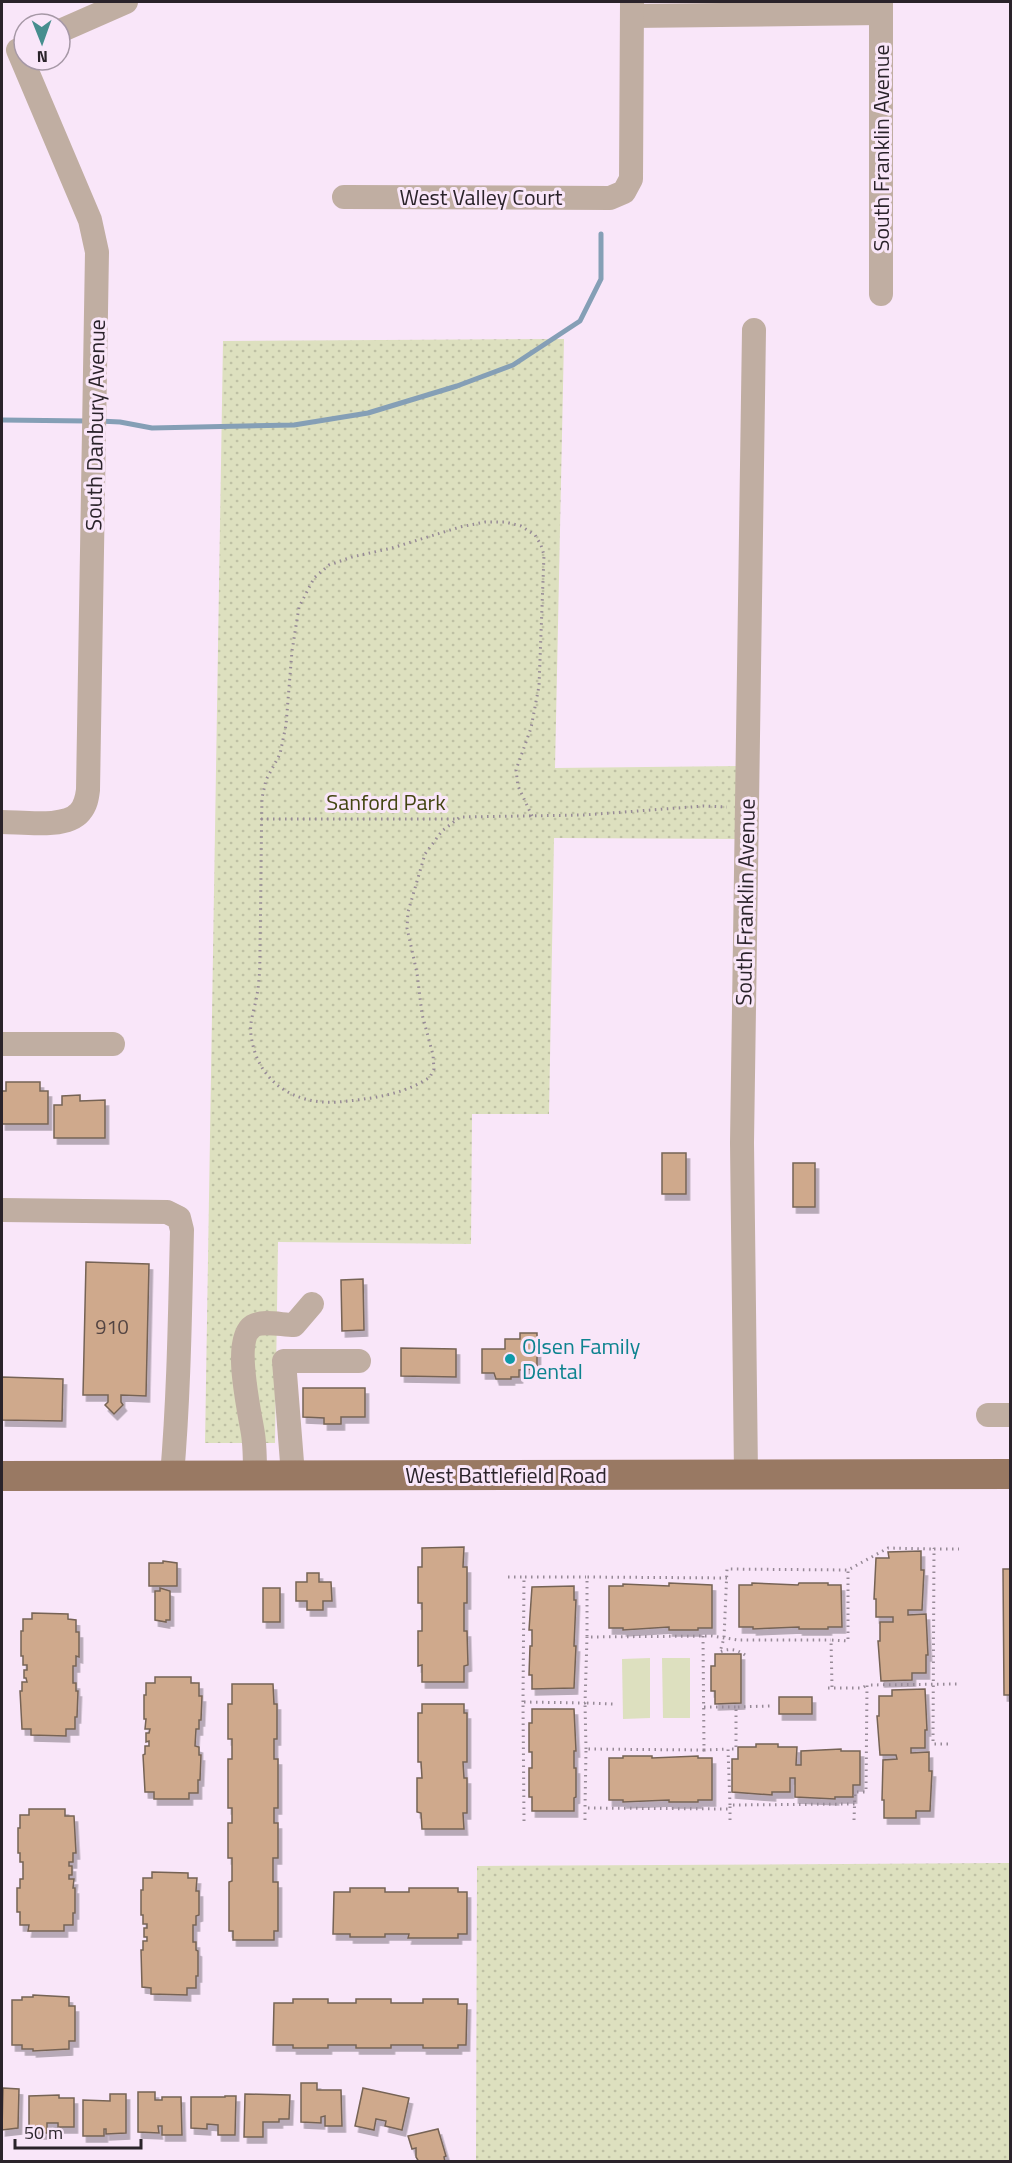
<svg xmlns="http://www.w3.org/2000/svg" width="1012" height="2163" font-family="'Titillium Web',sans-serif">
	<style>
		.green { fill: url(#green-dots) }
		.pitch { fill: #dde0bf }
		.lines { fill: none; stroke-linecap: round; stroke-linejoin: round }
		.stream { stroke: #859fb6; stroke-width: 5 }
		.building { fill: #cfa98c; stroke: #766355; stroke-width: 1.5; filter: url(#shadow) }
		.path { stroke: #978a97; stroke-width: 3; stroke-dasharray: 1.5 4.5; stroke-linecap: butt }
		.minor { stroke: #c0aea2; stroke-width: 24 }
		.major { stroke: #997963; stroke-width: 30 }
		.culture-dot { fill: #0f9aa8; stroke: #f9e6f9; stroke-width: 2 }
		.labels { text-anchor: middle; stroke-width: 6; stroke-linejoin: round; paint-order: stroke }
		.number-label { font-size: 20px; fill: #534442 }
		.street-label { font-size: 22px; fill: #2a232a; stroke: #f9e6f9 }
		.park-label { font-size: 22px; fill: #434511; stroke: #f9e6f9 }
		.culture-label { font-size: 22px; fill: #0d838f; stroke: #f9e6f9; text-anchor: start }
	</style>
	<defs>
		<pattern id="green-dots" width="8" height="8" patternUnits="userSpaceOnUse" patternTransform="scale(1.5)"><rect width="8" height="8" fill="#dde0bf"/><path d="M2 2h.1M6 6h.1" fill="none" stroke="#bec0a4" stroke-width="1.8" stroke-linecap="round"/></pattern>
		<filter id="shadow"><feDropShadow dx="3.5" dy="6" stdDeviation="0" flood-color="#0004"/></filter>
	</defs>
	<rect width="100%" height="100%" fill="#f9e6f9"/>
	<g class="green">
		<path d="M564,339L555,768L738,766V839L554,838L549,1114H472L471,1244L278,1242L275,1443H205L223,341Z"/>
		<path d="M1010,1863V2161H476L477,1866Z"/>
	</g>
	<g class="pitch">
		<path d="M650,1658V1718L623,1719L622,1659Z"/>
		<path d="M662,1658H690V1718H663Z"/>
	</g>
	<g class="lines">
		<g class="stream">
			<path d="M2,420L87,421"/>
			<path d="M99,421L120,422L152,428L294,425L368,413L457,386L513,365L580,321L601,279V234"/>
		</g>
	</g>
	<g class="building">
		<path d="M6,1082H40V1091H48V1124H2V1091H6Z"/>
		<path d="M80,1095V1101L105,1100V1138H54V1105H62V1096Z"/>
		<rect x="662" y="1153" width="24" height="41"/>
		<rect x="793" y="1163" width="22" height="44"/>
		<path d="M86,1262L149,1264L146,1396L121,1395V1402L123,1405L114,1414L105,1405L108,1402V1395H83Z"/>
		<path d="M363,1279L364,1330L342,1331L341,1280Z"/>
		<path d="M520,1333H537V1369L519,1370V1377H511V1379H496L494,1373H482V1349H505V1339H520Z"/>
		<path d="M401,1348L456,1349V1377L401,1376Z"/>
		<path d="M2,1377L63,1379L62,1421L2,1420Z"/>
		<path d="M303,1388H365V1417H341V1424H324V1418L303,1417Z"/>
		<path d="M464,1547L463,1567H467V1603H464V1631H467L468,1665L464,1666V1682H422V1665L418,1666V1631H422V1603H418V1567H422V1548Z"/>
		<path d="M921,1551V1570H924L922,1610H908V1615L926,1614L928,1655H926V1673H912V1680L881,1681L878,1641H880V1622H893V1617H876V1599H874L876,1558H889L888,1552Z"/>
		<path d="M163,1561L177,1563V1586H149V1563H163Z"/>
		<path d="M1003,1569H1010V1695H1004Z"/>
		<path d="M307,1573H319V1582H331L332,1601H323V1610H307V1601H296V1582H307Z"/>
		<path d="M669,1583L712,1585V1628H698V1630H669V1627L623,1630V1628H609V1586H623V1584L669,1586Z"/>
		<path d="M752,1583L798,1585L799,1583H828V1585H841L842,1627H828V1629H799V1627L753,1629V1627H739V1585H752Z"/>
		<path d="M574,1586V1600H576L574,1646H576L574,1688L532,1689V1675H529L530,1646H532V1630H529L532,1587Z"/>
		<path d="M160,1588L170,1591V1620H166V1622L155,1620V1591H160Z"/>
		<rect x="263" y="1588" width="17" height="34"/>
		<path d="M32,1613L68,1614V1619L76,1620V1632H79V1657L76,1656V1666H73V1683H76V1691H78L77,1717H75V1729H66V1736L31,1735V1729H22L20,1691H22V1682H27L26,1678H24V1670H27V1665H23V1656H21V1631H23V1619H32Z"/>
		<path d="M715,1654H741V1703L715,1704V1691H711V1666H715Z"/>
		<path d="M155,1677H191V1683H199V1696H202L201,1720H199V1729H196L195,1746L199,1747V1755H201L200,1780H198V1793H189V1799H154V1792H145L143,1755L145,1754V1746H149V1741L146,1742V1733H149L150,1729H145L146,1719H144V1695H146V1683H155Z"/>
		<path d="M232,1684H273L274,1704H277V1739H274V1759H278V1808H274V1823H278V1858H273V1882H278V1931H274V1940H233V1931H229V1882L232,1881V1858H228V1823H232V1808H228V1759H232V1739H228V1704H232Z"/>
		<path d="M925,1689L927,1730H925V1748H911V1753L929,1752V1771H932L930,1811H916V1818H884V1800H882L883,1760L897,1759L896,1755H880L877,1716H879V1696H892V1690Z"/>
		<rect x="779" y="1697" width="33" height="17"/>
		<path d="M422,1704H464V1713H467V1762H463L464,1778H467V1813H463L464,1829H422L421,1813L417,1812V1778H422L421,1762H418V1713H422Z"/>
		<path d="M532,1709H574L576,1751H574V1768H576V1797L574,1798V1811H532V1797H529V1768H532V1752H529V1723H532Z"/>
		<path d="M756,1744H778V1747H797L796,1765H801V1751L841,1749V1751H860V1785H853V1797H835V1799L795,1797V1778H790V1792H772V1795L732,1792V1759H738V1747H756Z"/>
		<path d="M623,1756H652V1758L698,1756V1758H712V1800H698V1802H669V1800L623,1802V1800H609V1758H623Z"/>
		<path d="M29,1809H65V1816H74L76,1853H73V1862H69V1866H72V1875H69V1879H74L73,1888H75V1913H73V1925H64V1931H28L29,1925H20V1912H17V1888H20V1879H23V1862H20V1853H18V1828H20V1815H29Z"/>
		<path d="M152,1872L188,1873V1878H197L196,1891H199V1915L196,1916V1925H193V1942H196V1950L198,1951V1976H196V1988H187V1995L151,1994V1988L142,1987L141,1950H143V1941H147V1937H144V1928H147V1924H143V1915H141V1890H143V1878H152Z"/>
		<path d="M350,1888H385V1892H409V1888H458V1892H467V1934H458V1938H408L409,1934H385V1937H350V1934H333L334,1892H350Z"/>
		<path d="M33,1995L69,1997V2006H75V2041H69V2049L33,2051V2049H22V2045H12V2000H22V1997H33Z"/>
		<path d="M293,1999H328V2003H356V1999H391V2003H423V1999H458V2004H467L466,2045H458V2048H423V2045H391V2048H356V2045H328V2048H293V2045H273L274,2003H293Z"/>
		<path d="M301,2083H317V2090H341L342,2126H325V2116L321,2117V2123L301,2122Z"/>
		<path d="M3,2088L19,2089L18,2128L2,2130Z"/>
		<path d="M363,2088L409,2098L402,2130L385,2126L386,2121L376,2119L374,2130L355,2126Z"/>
		<path d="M138,2092H155V2100H162V2097H181L182,2135H162V2126H158L159,2133L138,2132Z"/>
		<path d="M110,2094H126V2133L106,2134V2129H104V2136H83V2100L110,2101Z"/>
		<path d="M245,2094L290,2095L289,2119H279V2122H263V2137H244Z"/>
		<path d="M59,2095V2098H74V2127H58V2123H47V2133H29V2096Z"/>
		<path d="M225,2096H236L235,2135H218V2125L207,2124V2129L191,2128V2097H225Z"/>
		<path d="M438,2129L446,2156L444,2157L445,2162H419L416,2157V2148L412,2149L408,2136Z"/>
	</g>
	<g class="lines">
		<g class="path">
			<path d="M532,816L518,786L516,770L531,728L539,686L544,555L541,545L535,535L521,526L505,522H485L460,527L392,548L352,557L329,565L314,578L299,607L292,651L286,725L280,754L266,780L262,798C261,847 261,896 260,945C260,961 260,978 257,995C255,1008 249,1022 251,1035C257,1082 294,1105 338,1102C369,1099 404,1095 430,1077L434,1069L433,1055L422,1014L417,973L407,928L408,912L425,854L442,831L460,817L584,815L704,806L727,807"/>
			<path d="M261,819H456"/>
			<path d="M508,1577H524"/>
			<path d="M727,1578L587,1577V1637L712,1636L738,1640H831"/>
			<path d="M703,1636L704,1750L728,1749"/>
			<path d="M745,1655C737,1649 728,1648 720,1652L724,1638L727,1569L848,1570"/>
			<path d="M832,1687L831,1640L848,1641V1570L888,1548L933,1549"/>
			<path d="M828,1688H862L867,1685"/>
			<path d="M523,1702L524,1577H586"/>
			<path d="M704,1707H736"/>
			<path d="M948,1744H933L934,1549H959"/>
			<path d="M586,1749L585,1703L613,1704"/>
			<path d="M704,1750L586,1749L585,1808L730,1809"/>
			<path d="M730,1805L728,1749H736V1707L770,1706"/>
			<path d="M585,1820V1808"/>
			<path d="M730,1820V1805L855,1804"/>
			<path d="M854,1820L855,1792H866L867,1685L958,1684"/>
			<path d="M524,1821L523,1702L585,1703L587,1637"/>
		</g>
		<g class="minor">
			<path d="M632,16L881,13"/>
			<path d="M60,31L126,2"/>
			<path d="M344,197L610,198L624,192L631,179L632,2"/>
			<path d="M881,294V2"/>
			<path d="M2,822C22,822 66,829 80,812C86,805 87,798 88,790L97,252L90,220L18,50"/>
			<path d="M2,1044H113"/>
			<path d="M2,1210L167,1212L179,1218L182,1230C180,1312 179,1394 172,1476"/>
			<path d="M988,1415H1010"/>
			<path d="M746,1474L742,1143L754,330"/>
			<path d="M255,1475C255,1462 255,1447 253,1434C250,1413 232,1339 253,1326C263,1320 282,1325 294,1325L312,1304"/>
			<path d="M293,1475L284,1361H359"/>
		</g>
		<path class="major" d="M2,1476L1010,1474"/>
	</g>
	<circle class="culture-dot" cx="510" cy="1359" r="6"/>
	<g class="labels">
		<g class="number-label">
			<text x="112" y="1334">910</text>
		</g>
		<g class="street-label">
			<text transform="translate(881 148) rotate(-90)" y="8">South Franklin Avenue</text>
			<text x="481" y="205">West Valley Court</text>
			<text transform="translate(95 425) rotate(-89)" y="8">South Danbury Avenue</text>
			<text transform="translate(745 902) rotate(-89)" y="8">South Franklin Avenue</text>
			<text x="506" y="1483">West Battlefield Road</text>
		</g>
		<g class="park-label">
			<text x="386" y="810">Sanford Park</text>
		</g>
		<g class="culture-label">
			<text x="522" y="1354">Olsen Family<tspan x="522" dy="25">Dental</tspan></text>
		</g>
	</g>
	<rect width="1012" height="2163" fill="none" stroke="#2a232a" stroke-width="6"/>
	<g transform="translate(42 42) rotate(179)"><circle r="28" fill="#f9e6f9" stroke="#a698a6" stroke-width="1.5"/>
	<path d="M0-4.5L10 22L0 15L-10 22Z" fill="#468e8e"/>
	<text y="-9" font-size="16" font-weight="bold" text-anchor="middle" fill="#2a232a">N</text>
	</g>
	<path d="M15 2139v9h126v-9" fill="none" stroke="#2a232a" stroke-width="3"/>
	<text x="24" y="2139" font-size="18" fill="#2a232a" stroke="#f9e6f9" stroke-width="4.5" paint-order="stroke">50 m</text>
</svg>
